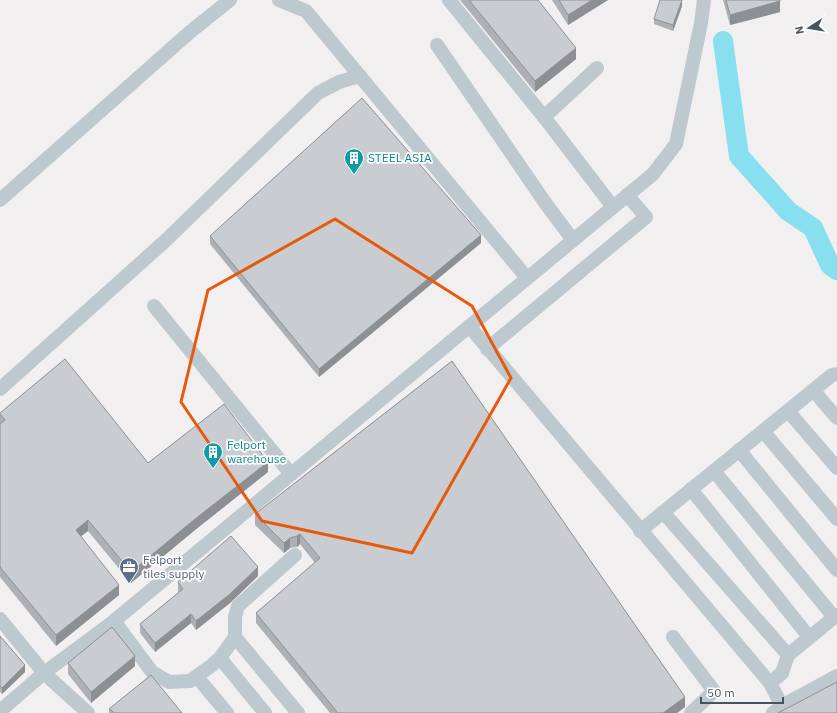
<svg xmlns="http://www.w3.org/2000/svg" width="837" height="713" font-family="'IBM Plex Sans',sans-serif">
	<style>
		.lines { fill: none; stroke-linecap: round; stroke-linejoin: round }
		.river { stroke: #87dff0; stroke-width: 20 }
		.minor { stroke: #bdc8cf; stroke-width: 14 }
		.wall { fill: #adb0b5 }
		.shaded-wall { fill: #8d9093 }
		.building { fill: #c9cdd2; stroke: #8d9093 }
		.marked { fill: none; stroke: #e8590c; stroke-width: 3; stroke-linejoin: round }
		.labels { text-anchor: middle; stroke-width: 3.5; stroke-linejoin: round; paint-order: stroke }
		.culture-label { font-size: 12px; fill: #0d838f; stroke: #fff; text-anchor: start }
		.service-label { font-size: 12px; fill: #4e5e75; stroke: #fff; text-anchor: start }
	</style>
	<rect width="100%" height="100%" fill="#f2eff0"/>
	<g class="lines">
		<path class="river" d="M723,41L739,156L788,211L813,228L830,265L837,270"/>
		<g class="minor">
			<path d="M279,0L306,11L527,278"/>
			<path d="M449,0L544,117L613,207"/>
			<path d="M437,45L546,204L573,240"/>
			<path d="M544,117L597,68"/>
			<path d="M0,200L190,32L230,0"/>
			<path d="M154,306L291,474"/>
			<path d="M469,326L770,683L782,706L773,713"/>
			<path d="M487,349L646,217L627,195"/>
			<path d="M0,389L164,242L318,93L339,82L360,76"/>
			<path d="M813,390L837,418"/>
			<path d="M788,411L837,468"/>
			<path d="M763,431L837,519"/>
			<path d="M739,450L837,570"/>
			<path d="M714,471L834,617"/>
			<path d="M691,489L809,637"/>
			<path d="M663,512L788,655"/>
			<path d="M640,531L832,375L837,374"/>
			<path d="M0,619L44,673L88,713"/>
			<path d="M114,621L152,672L169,682L190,681L211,666L220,658L235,637V617L238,606L295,555"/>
			<path d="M235,637L298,713"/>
			<path d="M673,637L714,691L691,713"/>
			<path d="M220,658L265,713"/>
			<path d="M197,677L227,713"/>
			<path d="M770,683L782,673L788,655L837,615"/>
			<path d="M782,706L837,676"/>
			<path d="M0,711L44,673L114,621L653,174L676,144L701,23L704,0"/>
		</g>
	</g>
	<g class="wall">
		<path d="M460,0H538L576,59L535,92Z"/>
		<path d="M552,0H608L568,25Z"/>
		<path d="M723,0H780V12L730,25Z"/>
		<path d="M682,6L673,31L654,24V19Z"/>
		<path d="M210,236L481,243L319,377L210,244Z"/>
		<path d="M452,361L685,707L677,713H330L256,623V613L315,563L300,544L297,547L290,548L284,553L255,525V514Z"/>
		<path d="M0,413L148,463L268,472L195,530L131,583L88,531L81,536L119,595L56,646L0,577Z"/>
		<path d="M258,576L230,603L196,630L191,623L155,652L140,633V624L179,592H178V582Z"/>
		<path d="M0,636L25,672L2,694L0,692Z"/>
		<path d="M68,663L135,666L91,703L68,674Z"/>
		<path d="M109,709L182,713H109Z"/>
	</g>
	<g class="shaded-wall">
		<path d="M592,0H608L568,25V15Z"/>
		<path d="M682,0V6L673,31V25Z"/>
		<path d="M780,1V12L730,25V15Z"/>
		<path d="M576,48V59L535,92V81Z"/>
		<path d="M481,235V243L319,377V369Z"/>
		<path d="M268,462V472L195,530L131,583V572L195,519Z"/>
		<path d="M88,520V531L76,540V530Z"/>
		<path d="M300,534V544L297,547V536Z"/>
		<path d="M290,538V548L284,553V543Z"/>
		<path d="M258,567V576L230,603L196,630V621Z"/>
		<path d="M119,585V595L56,646V635Z"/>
		<path d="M191,614V623L155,652V643Z"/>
		<path d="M135,656V666L91,703V692Z"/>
		<path d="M25,665V672L2,694V688Z"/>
		<path d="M685,697V707L677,713H663Z"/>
	</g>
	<g class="building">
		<path d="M469,0H538L576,48L535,81Z"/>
		<path d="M559,0H592L568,15Z"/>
		<path d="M660,0H682L673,25L654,19Z"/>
		<path d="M726,0H780V1L730,15Z"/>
		<path d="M362,98L481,235L319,369L210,236Z"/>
		<path d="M65,359L148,463L224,404L268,462L195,519L131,572L88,520L76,530L119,585L56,635L0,567V424L5,420L0,414V413Z"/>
		<path d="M452,361L685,697L663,713H338L256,613L320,558L300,534L297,536L290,538L284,543L255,514Z"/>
		<path d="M231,536L258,567L230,594L196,621L191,614L155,643L140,624L183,589L178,582Z"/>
		<path d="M112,627L135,656L91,692L68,663Z"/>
		<path d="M0,636L25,665L2,688L0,686Z"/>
		<path d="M151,675L182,713H115L109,709Z"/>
		<path d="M837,682V713H778Z"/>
	</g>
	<path class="marked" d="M335,219L472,306L511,378L412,553L262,521L181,402L208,290Z"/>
	<defs>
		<symbol id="building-pin" viewBox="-11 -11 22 30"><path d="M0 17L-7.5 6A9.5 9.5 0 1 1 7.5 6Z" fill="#0f9aa8" stroke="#fff"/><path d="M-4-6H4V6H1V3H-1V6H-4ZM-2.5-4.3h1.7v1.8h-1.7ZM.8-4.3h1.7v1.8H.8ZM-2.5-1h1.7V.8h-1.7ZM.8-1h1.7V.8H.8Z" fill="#fff"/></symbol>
		<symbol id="office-pin" viewBox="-11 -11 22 30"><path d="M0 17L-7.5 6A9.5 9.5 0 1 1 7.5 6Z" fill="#5c6f8a" stroke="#fff"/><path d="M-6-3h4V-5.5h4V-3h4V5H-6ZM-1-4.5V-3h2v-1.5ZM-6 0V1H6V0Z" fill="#fff"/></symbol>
	</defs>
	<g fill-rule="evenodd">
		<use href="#building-pin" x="343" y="147" width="22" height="30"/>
		<use href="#building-pin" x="202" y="441" width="22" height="30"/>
		<use href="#office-pin" x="118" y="556" width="22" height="30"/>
	</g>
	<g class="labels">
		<g class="culture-label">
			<text x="368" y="162">STEEL ASIA</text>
			<text x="227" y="449">Felport<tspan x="227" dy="14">warehouse</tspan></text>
		</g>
		<g class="service-label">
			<text x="143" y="564">Felport<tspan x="143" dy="14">tiles supply</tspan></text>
		</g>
	</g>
	<g transform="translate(809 28) rotate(258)" stroke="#ffffff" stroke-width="3" paint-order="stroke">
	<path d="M0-3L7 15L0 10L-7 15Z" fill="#47545e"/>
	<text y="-6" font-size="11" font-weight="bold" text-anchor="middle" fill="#47545e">N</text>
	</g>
	<path d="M701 697v6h82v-6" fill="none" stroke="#47545e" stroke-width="2"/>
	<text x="707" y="697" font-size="12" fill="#47545e" stroke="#ffffff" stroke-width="3" paint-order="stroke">50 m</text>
</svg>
